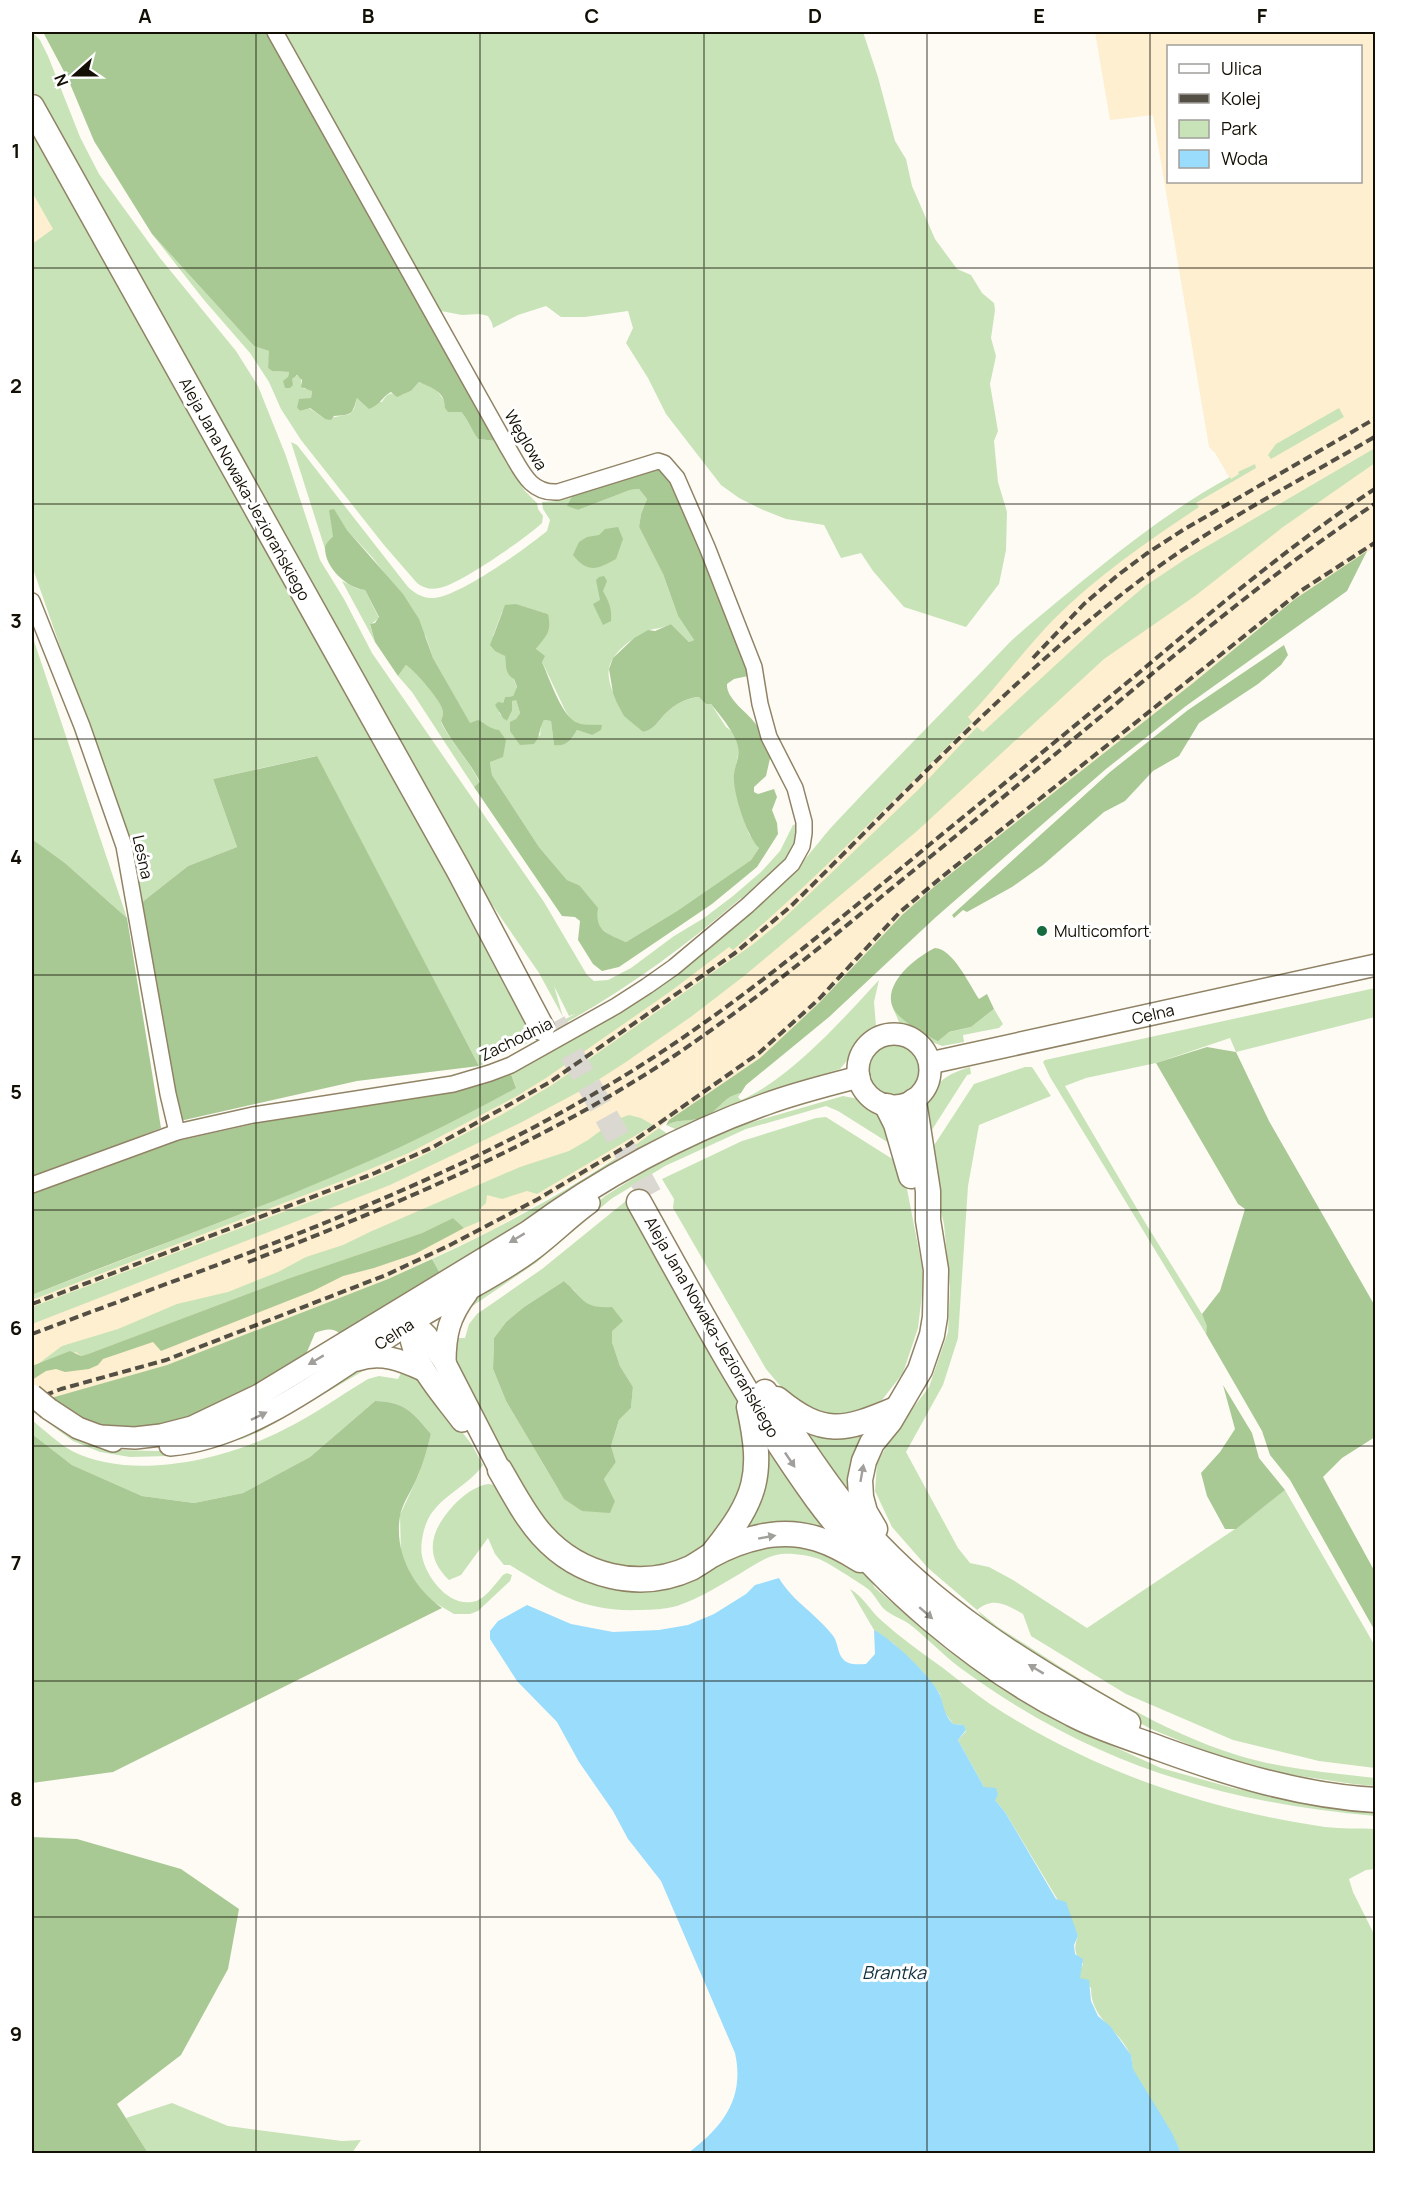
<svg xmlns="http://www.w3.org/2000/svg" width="1407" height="2185" font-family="Manrope,sans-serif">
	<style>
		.built { fill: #fdefcf; fill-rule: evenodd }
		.green { fill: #c8e3b7; fill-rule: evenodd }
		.forest { fill: #a9c994 }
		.water { fill: #9adcfc }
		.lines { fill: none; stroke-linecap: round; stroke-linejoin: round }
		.primary-tunnel { stroke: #dbd8d1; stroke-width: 24; stroke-dasharray: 24 12; stroke-linecap: butt }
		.street-casing { stroke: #908365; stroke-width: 18 }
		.secondary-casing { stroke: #908365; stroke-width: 24 }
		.primary-casing { stroke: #908365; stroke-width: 27 }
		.street { stroke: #fff; stroke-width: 15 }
		.secondary { stroke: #fff; stroke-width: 21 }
		.primary { stroke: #fff; stroke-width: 24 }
		.rail { stroke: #534f45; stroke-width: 4; stroke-dasharray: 9 4.5; stroke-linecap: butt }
		.secondary-bridge-casing { stroke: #908365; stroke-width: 24; stroke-linecap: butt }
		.secondary-bridge { stroke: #fff; stroke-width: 21 }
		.oneway { fill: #a19f9b }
		.grid { fill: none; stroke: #130f04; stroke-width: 1.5; stroke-opacity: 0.55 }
		.poi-dot { fill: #136b3e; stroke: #fff; stroke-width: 2 }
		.labels { text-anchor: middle; stroke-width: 6; stroke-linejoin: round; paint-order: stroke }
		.street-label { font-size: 16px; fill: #130f04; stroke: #fff }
		.poi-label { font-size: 16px; fill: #130f04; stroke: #fff; text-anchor: start }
		.water-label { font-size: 18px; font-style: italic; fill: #12313f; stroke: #fff }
		.neatline { fill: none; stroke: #130f04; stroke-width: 2 }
		.grid-label { font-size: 20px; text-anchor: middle; font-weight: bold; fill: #130f04 }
	</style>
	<rect width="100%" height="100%" fill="#fefbf5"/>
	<g class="built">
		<path d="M1095,32H1375V547L1295,599L1193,683L935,886L902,915L820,1002L760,1058L669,1120L645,1140L494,1229L388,1279L167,1365L32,1404V1295L331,1178L392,1151L711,960L991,665L1116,561L1198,506L1196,503L1232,482L1215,453L1209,447L1153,115L1110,120ZM1168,46H1360V182H1168Z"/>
		<path d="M32,192L54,229L32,244Z"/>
	</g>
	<g class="green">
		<path d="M32,32L40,40L48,56L80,137L99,174L160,258L236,351L258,386L286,456L320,560L344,599L372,653L544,902L587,975L594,981L608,980L631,968L674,936L704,918L733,896L761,872L780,851L793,825L797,824L795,845L786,861L744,900L741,898C658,970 580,1021 479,1066L316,756L213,779L237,847L188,866L141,903L136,863L124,822L92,738L32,566V244L53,229L32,192V133L490,951L551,1027L575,1014L569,1016L554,986L563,1017L539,973L482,890L55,132L32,89Z"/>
		<path d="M285,32H863L878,77L895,141L906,159L912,186L935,239L957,269L971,275L982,293L994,303L995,310L991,338L996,356L990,384L998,431L994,441L998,482L1007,512L1006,550L999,584L966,627L904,607L873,571L861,553L841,558L824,525L786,519L761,509L739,498L721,485L666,414L648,378L626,343L633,328L628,311L585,317H561L546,306L518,315L493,328L492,323L488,316L480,314L462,315L441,311Z"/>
		<path d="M152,234L254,346L270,351L268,368L272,371L289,372L288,377L292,379L294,375L301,377V384L304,389H310L312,391L311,398L297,408L300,411L309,408L325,419L350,414L354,409L357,398L382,402C388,391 392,393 402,395L411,391L419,382L436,389L452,412H461C468,419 471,430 478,439L496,441L524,490L537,503L538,509L543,516L542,523C526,538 459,585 439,588C431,590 423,588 417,583L384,545L301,440L281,409L269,382L250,353L204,300Z"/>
		<path d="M1339,408L1344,417L1271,459L1268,455L1276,444Z"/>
		<path d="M291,442L297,445L408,587C414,593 424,599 434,598C460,596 525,549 547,531L550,520L543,509L542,502L558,501L572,496L568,506L578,510L630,490L639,489L647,499L641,514L639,527L663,574L678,616L694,640L689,642L671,624C662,629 652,628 645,632C632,638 612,653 609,668C605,690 628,719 643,732C654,730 658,721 665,714C675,704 686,698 700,697L706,704H711L726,727L734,733L739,749L734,776L740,809L749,834L759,848L751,860L677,911L626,942L609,935L600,927L579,885L567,880L539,847L492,775L490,762L491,729L470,724L433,658L426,637L389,579L372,557L347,530L333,509V536L326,544L325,549ZM515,604L548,614L540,643L536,649L565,710L571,720L592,735L577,730L572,738L554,745L551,721L544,720L541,724L540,736L516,719L520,713L516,700H512V711L507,721L499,713L505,697L513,696L517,688L505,656L493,636L502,612Z"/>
		<path d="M1375,448V463L1283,527L1195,596L1104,659L917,831L744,976L692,1016L626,1062L584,1089L520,1123L390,1185L32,1324V1307L368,1180L420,1157L501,1115L552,1085L752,945L779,923L919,789L977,727L983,732L1100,624L1145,586L1187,558Z"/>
		<path d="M1255,464L1256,468L1196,503L1199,507C1148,541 1097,576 1053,620C1023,651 998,686 968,717L972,722C894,799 817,878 733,950L729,947L671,991L546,1078L517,1096L411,1152L344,1180L32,1300V1295L254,1209L516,1087L511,1074C592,1029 670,982 741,921C761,904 782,885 800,865C814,849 826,832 841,817C897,757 955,700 1011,641L1028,626C1092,573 1157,517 1230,477L1231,479L1239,474L1238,472Z"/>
		<path d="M342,581L358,589L365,590L379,618L370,625L375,642Z"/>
		<path d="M32,635L127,918L65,863L32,839Z"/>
		<path d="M406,665C416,671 442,700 443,712C443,715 442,718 441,722C451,743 469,760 480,783L474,787L412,692L398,676Z"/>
		<path d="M879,980L874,1002L876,1026L872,1033L864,1040L840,1069L804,1080L680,1131L666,1125C680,1118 696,1123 709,1115C722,1106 724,1097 741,1093L738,1097L741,1100C790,1079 843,1019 879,980Z"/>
		<path d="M1375,988V1017L1236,1052L1230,1038L1156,1063L1086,1078L1065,1086L1146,1224L1202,1314L1208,1326L1206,1334L1050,1077L1043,1062L1045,1060Z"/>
		<path d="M893,1008L908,1023L929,1037L971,1027L994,1009L1003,1024L999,1028L963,1035L964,1042L942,1046L927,1040L899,1022Z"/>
		<circle cx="894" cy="1071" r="27"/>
		<path d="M970,1067L971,1074L967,1075L928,1136L923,1106C941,1081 939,1077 970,1067Z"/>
		<path d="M1025,1067H1032L1051,1096L979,1125L968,1186L958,1338L943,1385L906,1452L958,1548L970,1563L989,1567L1013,1580L1087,1628L1235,1529L1285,1490L1375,1646V1768L1319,1761L1233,1740L1126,1694L1031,1636L1023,1614C1007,1605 993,1596 977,1610L998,1627C1075,1676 1152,1729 1240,1756C1284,1769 1330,1773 1375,1778V1786L1353,1784L1266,1771L1234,1763L1151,1729L1100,1701L993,1630L977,1610L928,1568L892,1527L875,1491L877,1464L891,1437L929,1387L948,1332L950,1287L944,1224L931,1170V1150L974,1084Z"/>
		<path d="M843,1096L859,1099L880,1112L892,1145L838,1111L826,1106L746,1129L665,1166L611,1199L537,1262L468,1309L463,1306L560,1235L605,1196L671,1155L735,1127Z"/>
		<path d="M629,1115L641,1118L653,1125L537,1194L527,1191L502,1199L487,1195L486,1203C479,1209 478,1212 481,1221L464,1228L453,1218L422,1233L287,1279L88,1354L81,1356L76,1352L38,1364L62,1346L118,1329L177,1304L228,1292L278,1272L306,1257L343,1245L372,1231L520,1167L569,1151L588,1140L615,1120Z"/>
		<path d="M826,1117L894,1160L907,1189L924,1277L918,1328L903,1373L882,1400L859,1415H832L814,1413L794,1402L766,1369L673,1208L674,1199L662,1179L742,1141L816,1118Z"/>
		<path d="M659,1128L669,1135L441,1275L432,1259C508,1225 593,1177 659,1128Z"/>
		<path d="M627,1200L741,1402L749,1487L714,1541L691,1556L661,1566L631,1571L599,1566L558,1539L518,1486L458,1372L451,1338H465L469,1324L477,1314L542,1269ZM564,1281L574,1290L581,1299L594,1308L612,1331V1342L620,1366L633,1387L631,1408L619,1420L611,1446L616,1462L604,1479L615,1501L600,1511H582L558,1489L506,1401L493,1369L494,1338L506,1322L524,1307Z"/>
		<path d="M359,1367H387H372L363,1371L261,1431L242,1439L168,1456L130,1457L100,1452L73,1441L32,1411V1408L41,1415L98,1445L121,1450L156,1451L182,1449Z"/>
		<path d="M404,1367L429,1388L472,1445L483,1465C468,1487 436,1497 426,1524C423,1531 420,1548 422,1556C426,1577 448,1606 472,1602C484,1601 496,1583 503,1575L507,1573L512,1575L510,1581L478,1611L470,1614H454L427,1598L411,1575L401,1555L400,1515L418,1476L431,1434C412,1412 406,1402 375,1401L310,1457L243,1493L194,1503L142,1496L72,1465L32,1434V1420C44,1430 58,1443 72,1451C134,1482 227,1459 285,1429C314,1415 341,1395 368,1379L379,1376L398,1379Z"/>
		<path d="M879,1422L851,1503L796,1423Z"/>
		<path d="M762,1438L836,1535L739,1537Z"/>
		<path d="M488,1484L497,1485L582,1577L726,1557L787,1539L856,1563L870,1579L875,1588L947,1650L1011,1693L1088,1735L1161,1768L1233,1788L1314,1805L1375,1812V1816C1217,1802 1088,1762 959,1667C941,1653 926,1637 908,1623C900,1618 890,1615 883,1608C878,1602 874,1594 868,1589C860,1583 827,1562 819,1559C808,1555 787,1552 776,1555C764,1558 751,1567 741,1573C721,1585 700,1598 677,1606C665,1609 652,1610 639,1610C584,1612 555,1593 510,1565H504L495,1554L488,1538L461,1575L449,1580C423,1555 431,1530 453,1506C462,1496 475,1486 488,1484Z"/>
		<path d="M850,1589C864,1597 870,1611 882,1621C901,1638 922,1653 943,1668C959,1680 974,1693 990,1704C1090,1770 1207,1810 1325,1827C1342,1829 1359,1828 1375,1829V1869L1366,1870L1349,1879L1353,1892L1375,1936V2153H1181C1168,2125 1148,2100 1134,2072C1131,2066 1133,2060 1130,2054C1118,2028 1091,2020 1091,1988L1080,1978V1971L1083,1964C1075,1954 1073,1949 1078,1936L1074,1927L1005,1812L984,1787L958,1740L966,1731L964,1725L953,1724L943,1710L940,1694L924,1673L894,1644L874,1630Z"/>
		<path d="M172,2103L228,2126L342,2141L361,2140L352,2153H148L126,2118Z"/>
	</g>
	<g class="forest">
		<path d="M43,32H271L496,441L478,439C471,430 468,419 461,412H448L445,408C445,391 432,388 419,382L411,391L397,397L391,392C383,396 380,405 369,409L357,398C352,414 353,415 334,416L331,420L325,419L310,408L300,411L297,408L299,399L311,398L312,391L301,387L302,380L297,375L292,379L293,385L290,388H285L283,381L288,377L289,372L272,371L268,368L269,351L254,346L152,234L94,141L68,79Z"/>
		<path d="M649,468H658L671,479L750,671L748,676L734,679L727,684C726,699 747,712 755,723C762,732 766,743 771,754L766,776L754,787V792L758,794L774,789L777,797L772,810L777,823L778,834L757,867L712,904L619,967L602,971L593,964L578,940L580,921L575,917L562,916L474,787L480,782C469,760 451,743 441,721C442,718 443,715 443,712C442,701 415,671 406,665L398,676L375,642L370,624L375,623L379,617L365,590C347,588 325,568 325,548C325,543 330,540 333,536L329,510L334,509L347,530L403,594L419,619L433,658L470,723L478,720C486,724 490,729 499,730L506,740L503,757L490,762L492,775L539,847L567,880L579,885L598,908C594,931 608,934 626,942L677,911L751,860L759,848C747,837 732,791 734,774C735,765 740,756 738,747C736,734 720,715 711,704H706L699,697C686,698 675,704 665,714C658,721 654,730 643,732L624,716L617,703L613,693L609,669L613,658L634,638L648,630L655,631L671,624L689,642L694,640L678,616L663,574L639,527L641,514L647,499L639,489L630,490L578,510L567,506L572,496Z"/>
		<path d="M618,527L623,539L616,559C598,569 588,574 573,555L579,542L587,537L599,535L605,529Z"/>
		<path d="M1367,551L1347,591L1186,706L1106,769L936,917L829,1017L746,1085L741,1093C724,1097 722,1106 709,1115C696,1123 680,1118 666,1125L669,1120L760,1058L820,1002L902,915L935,886L1193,683L1295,599Z"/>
		<path d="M604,576L607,581L603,591C609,602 612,608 611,621L603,625L593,604L600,600L596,580L599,577Z"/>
		<path d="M516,604L548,614C552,633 546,635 536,649L545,656L542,662C549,677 562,718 578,723C585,726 595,724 602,725L601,730L592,735L577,730C571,740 566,747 554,745L551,721L544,720C539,727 541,735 534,744L520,745L510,731V722L516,719L520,713L516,700L512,701V711L507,721L503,718L495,705L498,702L503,703L505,697L513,696L517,687L514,679C504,673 507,666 505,656L495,651L490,645L505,605Z"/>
		<path d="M1284,645L1288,655L1281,665L1258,684L1199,723L1179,756L1153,771L1125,801L1104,812L1043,865L1012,887L967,912L963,910L954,918L952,915L1110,772L1188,710Z"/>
		<path d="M317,756L479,1066L357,1081L180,1121L141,903L188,866L237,847L213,779Z"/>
		<path d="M32,839L65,863L127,918L161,1128L32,1179Z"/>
		<path d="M935,948C953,949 969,984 979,999L987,994L994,1009L971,1027L949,1032L938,1041C926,1036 899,1020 893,1008C882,984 916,957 935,948Z"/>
		<path d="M1207,1047L1236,1052L1269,1121L1375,1306V1437L1342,1458L1323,1477L1375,1572V1631L1290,1480L1270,1455L1262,1431L1206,1334L1207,1326L1202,1314L1220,1291L1245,1209L1238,1204L1156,1063Z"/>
		<path d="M511,1074L516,1088C456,1121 395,1151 332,1177C233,1219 131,1255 32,1295V1194L177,1141L281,1118L470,1086Z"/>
		<path d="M453,1218L464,1228L415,1254L374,1268L343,1276L313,1291L161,1351L153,1342L103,1359L98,1365L89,1369L65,1372L56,1369L46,1371L32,1380V1366L70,1351L81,1356L88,1354L287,1279L422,1233Z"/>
		<path d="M432,1259L441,1275L342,1335C333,1327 326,1329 315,1333L304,1359L224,1408L130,1433L86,1422L51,1398L167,1365L388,1279Z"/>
		<path d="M564,1281C584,1298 582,1309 612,1307L623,1321L612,1331V1342L620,1366L633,1387L631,1408L619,1420L611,1446L616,1462L604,1479L615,1501L610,1513L582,1511L564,1499L506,1401L493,1369L494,1338L506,1322L524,1307Z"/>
		<path d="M1223,1385L1252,1433L1259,1458L1285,1490L1236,1529H1225L1207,1496L1201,1473L1220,1452L1235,1429Z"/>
		<path d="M375,1401C406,1402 412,1412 431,1434C427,1449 423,1464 417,1478C412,1490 402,1504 400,1516C394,1553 413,1587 442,1608L113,1772L32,1783V1434L72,1465L142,1496L194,1503L243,1493L310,1457Z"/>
		<path d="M32,1837L77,1839L181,1869L239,1909L228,1969L181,2055L117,2104L148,2153H32Z"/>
	</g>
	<path class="water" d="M779,1578C793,1602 818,1615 834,1637C838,1644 838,1654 843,1659C849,1666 858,1664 866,1664L875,1654L874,1630C892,1639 932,1677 940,1695C944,1706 944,1715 953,1724L964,1725L966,1730L958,1740L984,1787L996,1788L998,1795L995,1800L1005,1812L1056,1899L1066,1902L1078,1936L1074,1945L1075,1954L1083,1959L1080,1978L1089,1980L1091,2001L1098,2016L1110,2026L1131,2055L1133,2069L1172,2133L1181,2153H688C723,2127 745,2098 735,2053L661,1881L628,1839L613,1811L579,1762L557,1722L517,1681L490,1639V1631L498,1621L527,1605L571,1624L613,1632L659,1630L688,1625L714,1614L746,1594L755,1585Z"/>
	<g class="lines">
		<path class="primary-tunnel" d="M554,1022L650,1195"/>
		<defs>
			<g id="street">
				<path d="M32,601L82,726L124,846L168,1094L177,1132"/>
				<path d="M32,1185L177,1132L253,1115L453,1084L490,1073L511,1065L616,1006L647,986L674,967L748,905L792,864L802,846L804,833V822L795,788L769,737L760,704L754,667L707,547L677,478L664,463L658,461L558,492C529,494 521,469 508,448L275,32"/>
			</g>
			<g id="secondary">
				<circle cx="894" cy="1070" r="36"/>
				<path d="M930,1063L1376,965"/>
				<path d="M411,1313C401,1352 440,1391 462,1421"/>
				<path d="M398,1322L418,1327L427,1336L445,1363L500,1470"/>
				<path d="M357,1360C381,1352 401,1360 423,1370"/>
				<path d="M445,1363C445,1334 449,1317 467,1293"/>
				<path d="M49,1409L78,1428L113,1441"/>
				<path d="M100,1436L135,1438L161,1435L192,1427L259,1395L529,1231C599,1179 684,1133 766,1104C796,1093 828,1085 859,1077"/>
				<path d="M170,1445C254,1438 338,1368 408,1324C447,1299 491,1280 529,1252C550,1237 568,1218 589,1203"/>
			</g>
			<g id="primary">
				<path d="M32,107L459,871L542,1028"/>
				<path d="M887,1106L896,1124L911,1176"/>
				<path d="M639,1202C695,1302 749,1405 817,1499C880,1584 978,1667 1072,1714C1100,1729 1132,1738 1161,1749C1230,1774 1302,1796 1376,1800"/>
				<path d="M765,1392C792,1432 818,1474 849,1512C924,1604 1026,1666 1128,1723"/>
				<path d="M777,1399C823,1437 844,1431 896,1409"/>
				<path d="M500,1470C513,1492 525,1516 542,1535C579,1576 639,1592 691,1568C698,1564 704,1560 710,1556C728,1546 750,1538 770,1535C804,1530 832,1542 860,1560"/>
				<path d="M875,1529L865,1512L861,1497L860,1480L864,1461L872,1443L890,1421L920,1370L932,1335L935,1317L936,1270L928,1220V1191L914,1101"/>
				<path d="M714,1552C757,1498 764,1475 749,1407"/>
			</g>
		</defs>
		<use href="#street" class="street-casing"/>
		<use href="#secondary" class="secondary-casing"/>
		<use href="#primary" class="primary-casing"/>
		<use href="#street" class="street"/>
		<use href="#secondary" class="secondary"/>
		<use href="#primary" class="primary"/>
		<g class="rail">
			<path d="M1033,658L1084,604L1118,575L1146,554L1183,530L1376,418"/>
			<path d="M248,1262C396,1205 541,1144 674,1056C746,1007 814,953 881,897C956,836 1030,775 1104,714C1192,640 1280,567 1376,503"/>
			<path d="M32,1304L375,1173L433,1147L550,1082L735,953L790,907C904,795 1012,677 1139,581C1212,525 1296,483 1376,436"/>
			<path d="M32,1334C249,1252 474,1178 669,1047C760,986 845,915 929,845C1000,787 1071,729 1141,671C1217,607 1293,543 1376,488"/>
			<path d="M32,1400L61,1389L166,1360L386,1275L448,1246L538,1199L628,1145L759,1053L819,999L900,912L943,876L1302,590L1376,542"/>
		</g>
		<defs>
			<path id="secondary-bridge" d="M32,1395L49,1409"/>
		</defs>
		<use href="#secondary-bridge" class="secondary-bridge-casing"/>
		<use href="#secondary-bridge" class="secondary-bridge"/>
	</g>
	<defs><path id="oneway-solid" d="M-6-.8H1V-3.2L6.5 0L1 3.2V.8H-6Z" transform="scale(1.5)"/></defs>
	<g class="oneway">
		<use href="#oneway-solid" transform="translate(517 1238) rotate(149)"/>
		<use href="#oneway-solid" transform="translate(316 1360) rotate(149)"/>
		<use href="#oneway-solid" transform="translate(259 1416) rotate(-26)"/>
		<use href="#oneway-solid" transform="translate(790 1460) rotate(56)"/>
		<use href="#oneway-solid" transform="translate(862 1473) rotate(-80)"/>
		<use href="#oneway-solid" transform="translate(767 1537) rotate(-10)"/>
		<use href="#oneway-solid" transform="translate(926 1613) rotate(41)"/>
		<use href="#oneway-solid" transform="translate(1036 1669) rotate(-149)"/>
	</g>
	<path class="grid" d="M256,32V2154M480,32V2154M704,32V2154M927,32V2154M1150,32V2154M32,268H1376M32,504H1376M32,739H1376M32,975H1376M32,1210H1376M32,1446H1376M32,1681H1376M32,1917H1376"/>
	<circle class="poi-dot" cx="1042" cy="931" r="6"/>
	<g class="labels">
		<g class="street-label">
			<text transform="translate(526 440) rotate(59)" y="6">Węglowa</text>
			<text transform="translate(245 489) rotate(61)" y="6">Aleja Jana Nowaka-Jeziorańskiego</text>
			<text transform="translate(143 857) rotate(78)" y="6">Leśna</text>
			<text transform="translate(1153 1014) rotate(-13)" y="6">Celna</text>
			<text transform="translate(516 1039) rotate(-26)" y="6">Zachodnia</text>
			<text transform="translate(712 1327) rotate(60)" y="6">Aleja Jana Nowaka-Jeziorańskiego</text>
			<text transform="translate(394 1334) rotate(-33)" y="6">Celna</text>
		</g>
		<g class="poi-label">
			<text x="1054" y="937">Multicomfort</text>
		</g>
		<g class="water-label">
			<text x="894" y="1979">Brantka</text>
		</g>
	</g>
	<rect width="1407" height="2185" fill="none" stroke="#ffffff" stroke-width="66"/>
	<rect x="1167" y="45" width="195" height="138" fill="#ffffff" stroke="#a19f9b" stroke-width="1.5"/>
	<rect x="1179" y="64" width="30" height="9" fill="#ffffff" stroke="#a19f9b" stroke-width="1.5"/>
	<text x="1221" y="75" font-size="18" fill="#130f04">Ulica</text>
	<rect x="1179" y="94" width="30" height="9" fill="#534f45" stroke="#a19f9b" stroke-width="1.5"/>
	<text x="1221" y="105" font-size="18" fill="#130f04">Kolej</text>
	<rect x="1179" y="120" width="30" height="18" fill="#c8e3b7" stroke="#a19f9b" stroke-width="1.5"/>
	<text x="1221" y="135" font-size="18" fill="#130f04">Park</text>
	<rect x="1179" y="150" width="30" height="18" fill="#9adcfc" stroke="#a19f9b" stroke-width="1.5"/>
	<text x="1221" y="165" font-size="18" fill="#130f04">Woda</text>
	<g transform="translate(75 75) rotate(249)" stroke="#ffffff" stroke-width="4.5" paint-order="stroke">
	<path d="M0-4.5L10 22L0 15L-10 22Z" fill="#130f04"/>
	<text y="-9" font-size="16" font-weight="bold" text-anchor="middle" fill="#130f04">N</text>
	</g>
	<rect x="33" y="33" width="1341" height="2119" class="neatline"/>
	<g class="grid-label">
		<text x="145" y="23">A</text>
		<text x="368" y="23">B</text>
		<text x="592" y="23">C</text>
		<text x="815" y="23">D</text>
		<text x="1039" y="23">E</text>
		<text x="1262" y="23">F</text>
		<text x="16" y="158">1</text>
		<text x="16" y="393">2</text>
		<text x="16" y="628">3</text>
		<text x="16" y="864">4</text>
		<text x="16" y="1099">5</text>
		<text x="16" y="1335">6</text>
		<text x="16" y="1570">7</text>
		<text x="16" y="1806">8</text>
		<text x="16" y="2041">9</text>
	</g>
</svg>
